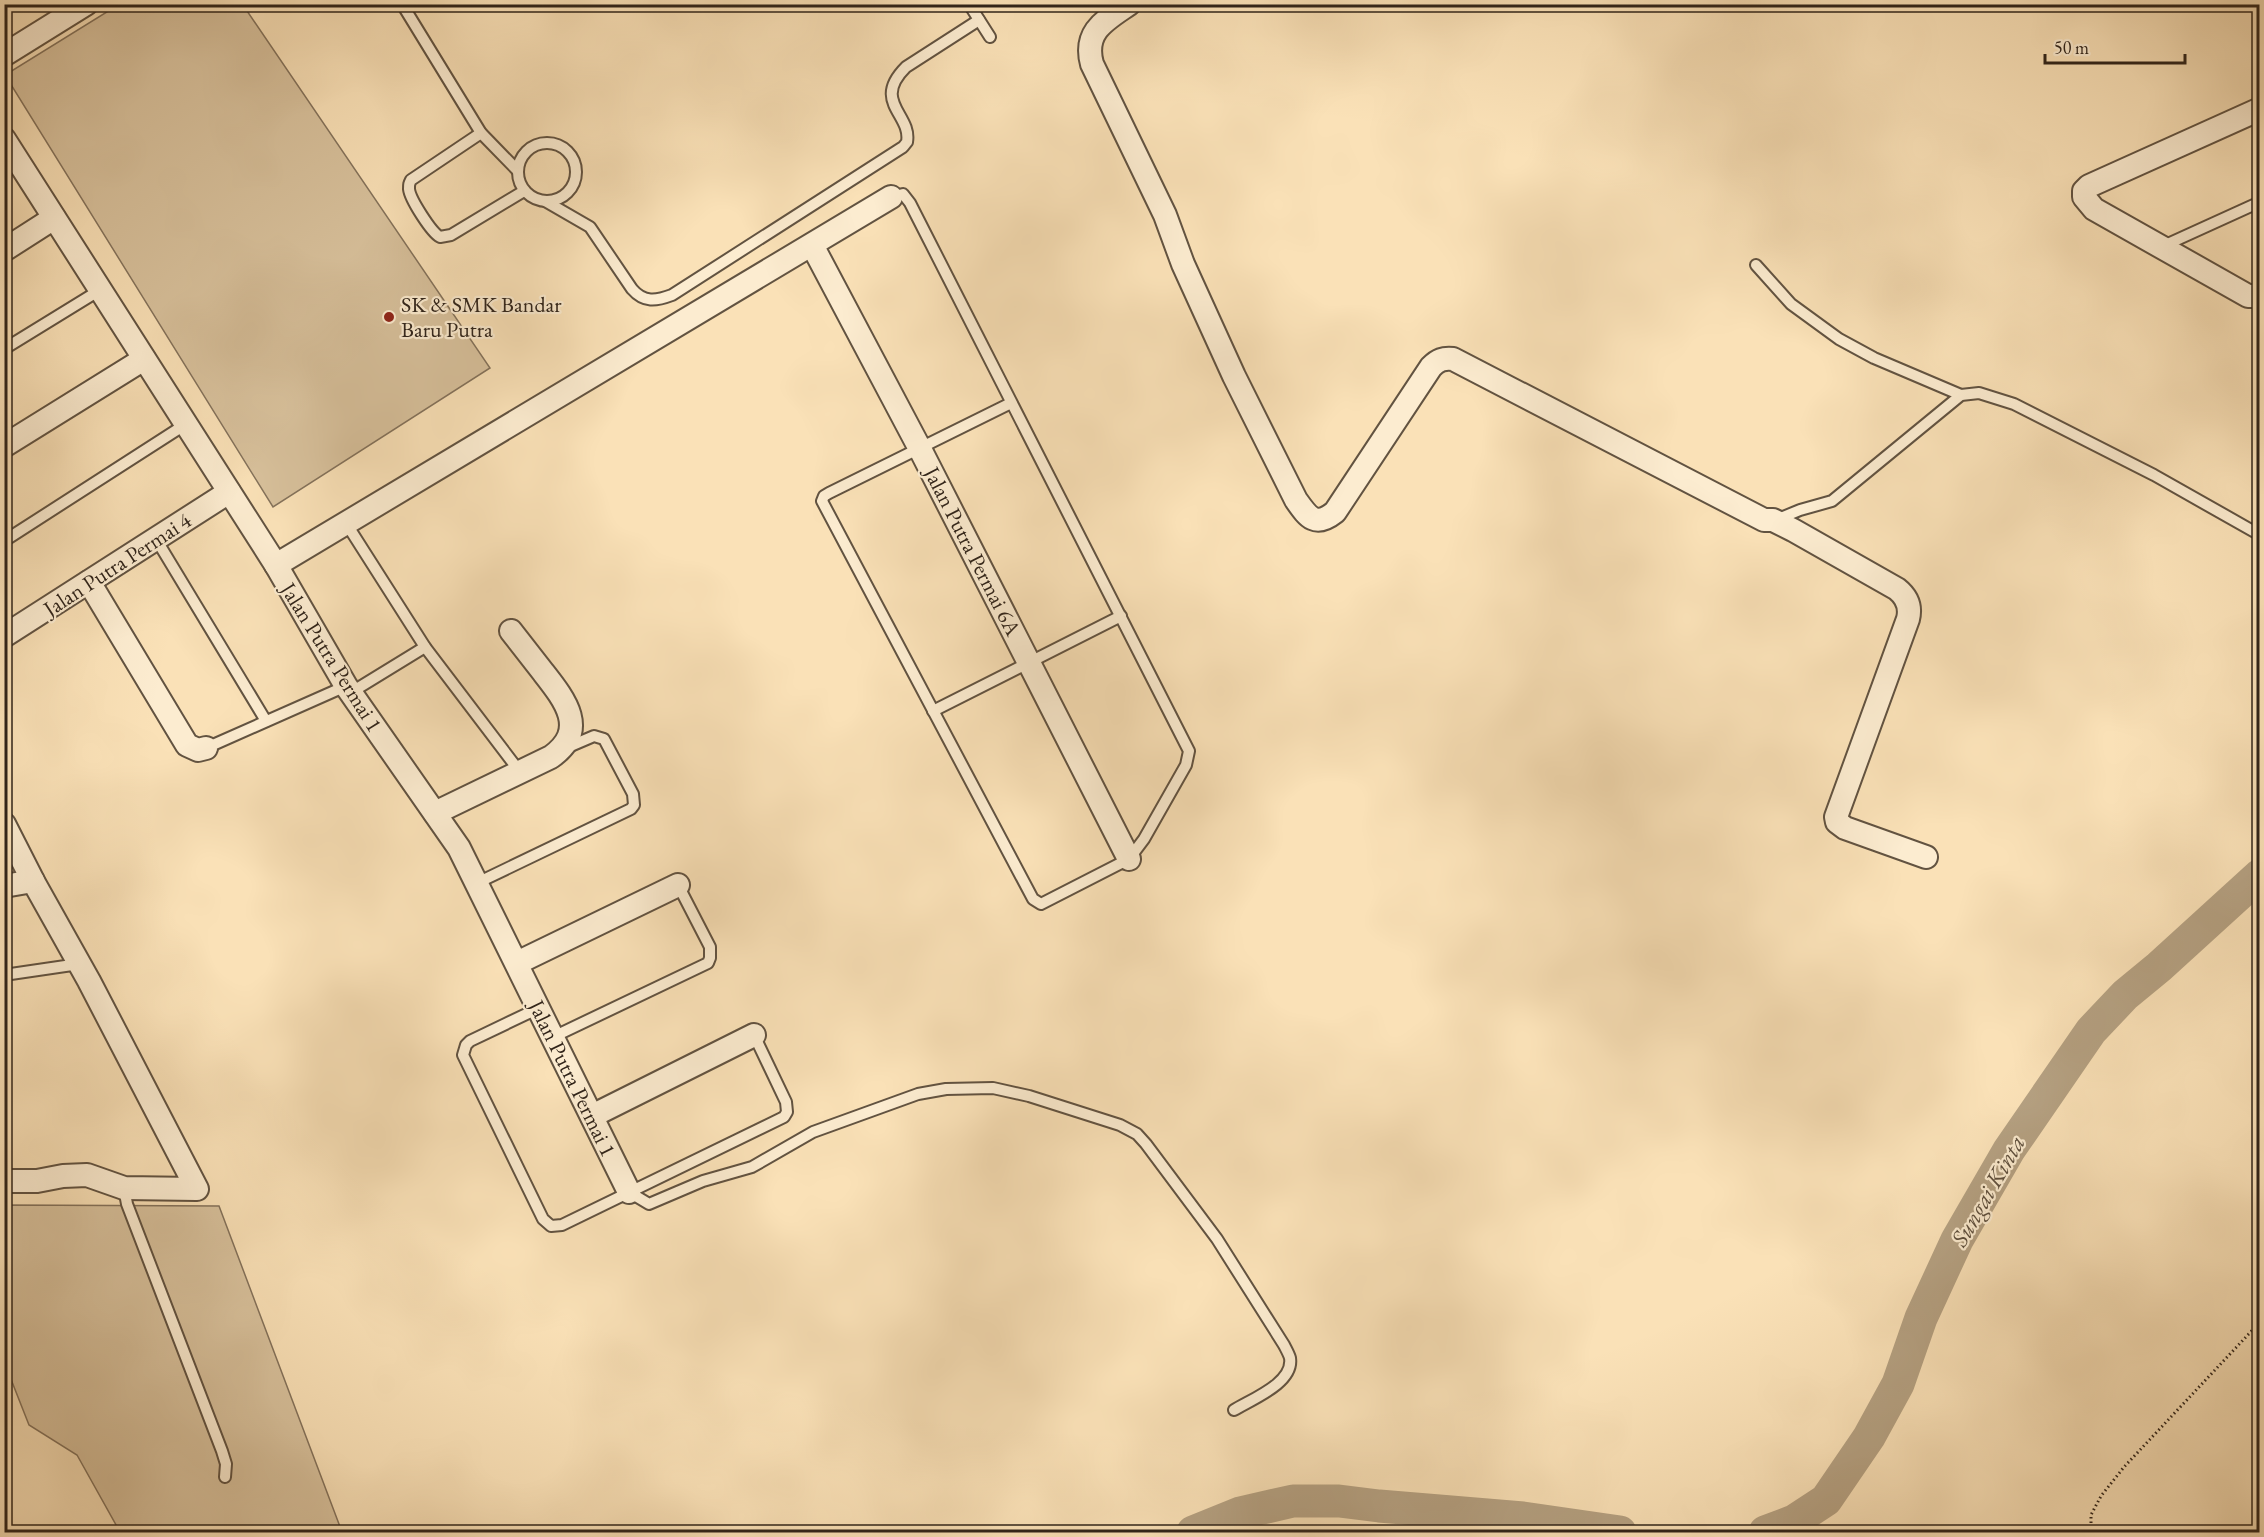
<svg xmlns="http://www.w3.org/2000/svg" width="2264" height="1537" font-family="'EB Garamond',serif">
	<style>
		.green { fill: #d8c19c; stroke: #84725b; stroke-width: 1.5 }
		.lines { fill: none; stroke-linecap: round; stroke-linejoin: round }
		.river { stroke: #b5a182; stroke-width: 33 }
		.lane-casing { stroke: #625341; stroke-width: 14 }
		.street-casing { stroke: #625341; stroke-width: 26 }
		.path { stroke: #30241a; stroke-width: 3; stroke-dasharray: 1.5 3; stroke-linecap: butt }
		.lane { stroke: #fcecd0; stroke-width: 10 }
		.street { stroke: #fcecd0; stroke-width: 22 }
		.poi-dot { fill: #8f2418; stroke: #fcecd0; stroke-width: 2 }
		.labels { text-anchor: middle; stroke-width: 4.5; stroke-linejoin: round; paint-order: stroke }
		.poi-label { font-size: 22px; fill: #30241a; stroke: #fcecd0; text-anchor: start }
		.street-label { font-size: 22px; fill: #30241a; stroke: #fcecd0 }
		.water-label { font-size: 24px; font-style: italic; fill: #5f503e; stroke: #fcecd0 }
	</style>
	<rect width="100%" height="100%" fill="#fae1b7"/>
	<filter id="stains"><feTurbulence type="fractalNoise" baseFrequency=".00333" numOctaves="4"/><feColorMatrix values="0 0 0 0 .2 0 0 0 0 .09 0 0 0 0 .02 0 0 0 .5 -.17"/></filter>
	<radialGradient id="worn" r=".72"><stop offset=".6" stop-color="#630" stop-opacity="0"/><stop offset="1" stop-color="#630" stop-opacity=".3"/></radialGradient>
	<g class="green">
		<path d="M118,5H243L490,368L273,507L5,75Z"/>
		<path d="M5,1205L219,1206L342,1532H120L77,1455L29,1425L5,1364Z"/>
	</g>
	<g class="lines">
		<g class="river">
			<path d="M1193,1532L1240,1513L1293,1501H1339L1379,1506L1523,1518L1620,1532"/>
			<path d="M1765,1532L1794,1521L1826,1500L1869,1437L1898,1384L1921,1318L1957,1240L2009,1150L2091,1031L2125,995L2159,967L2260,875"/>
		</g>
		<defs>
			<g id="lane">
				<path d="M402,4L481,133L517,170"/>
				<path d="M969,4L990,37"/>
				<path d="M481,133L411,180C409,184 409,184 409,189C410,199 431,232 440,237L451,235L524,191"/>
				<circle cx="547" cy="172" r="29"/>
				<path d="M891,197L903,194L910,203L1189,751L1186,765L1144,839L1129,859L1041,904L1033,899L822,501L824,496L829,493L1011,403"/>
				<path d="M545,201L590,227L632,289C644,303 656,301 672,295L903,147L907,142C912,114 871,102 906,67L979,20"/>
				<path d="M2161,247L2260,202"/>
				<path d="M1756,265L1791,304L1839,339L1874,358L1961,395"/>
				<path d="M4,349L100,290"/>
				<path d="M1776,520L1800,510L1832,501L1961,395L1979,393L2014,404L2154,475L2260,535"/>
				<path d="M346,523L425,647L520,772"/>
				<path d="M156,539L266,721"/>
				<path d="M4,541L186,424"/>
				<path d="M350,693L425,647"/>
				<path d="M933,711L1121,616"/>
				<path d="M206,748L346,686"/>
				<path d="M477,883L631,809L634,805L633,794L604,739L594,736L566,748"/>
				<path d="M4,975L79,964"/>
				<path d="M539,1008L470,1041L466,1045L463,1055L543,1219L551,1226L562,1225L784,1117L787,1112L786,1102L754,1035"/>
				<path d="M553,1037L708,963L710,958V947L678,885"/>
				<path d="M124,1188L127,1204L222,1451L226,1464L225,1477"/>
				<path d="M629,1192L649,1204L703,1181L752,1167L813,1132L918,1094L946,1089L993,1088L1029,1096L1120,1125L1137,1134L1146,1144L1217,1239L1284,1345C1286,1349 1289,1354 1290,1358C1294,1383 1252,1399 1234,1410"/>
			</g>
			<g id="street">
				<path d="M1129,4C1106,20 1083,31 1092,64L1165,215L1183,264L1234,376L1296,500C1308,517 1315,528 1335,512L1431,367C1438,360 1443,358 1453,359L1764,520H1773L1793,530L1897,589C1907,597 1911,607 1908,619L1836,817L1837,822L1845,828L1926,857"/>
				<path d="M4,55L86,4"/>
				<path d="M2260,109L2089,186L2084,191V197L2094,209L2248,296H2260"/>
				<path d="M4,139L276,565L346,686L459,848L629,1192"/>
				<path d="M812,245L919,447L1129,859"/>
				<path d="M4,250L54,218"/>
				<path d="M4,446L144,359"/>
				<path d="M276,565L891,197"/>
				<path d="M89,582L187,745L198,750L206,748"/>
				<path d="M4,636L229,492"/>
				<path d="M435,813L551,757C589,730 565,700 543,672C533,659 522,645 511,631"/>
				<path d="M4,824L33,881L89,981L197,1189L124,1188L87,1175L63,1176L37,1181H4"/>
				<path d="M4,886L33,881"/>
				<path d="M517,963L678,885"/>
				<path d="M592,1116L754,1035"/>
			</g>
		</defs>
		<use href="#lane" class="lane-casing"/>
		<use href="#street" class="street-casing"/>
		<path class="path" d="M2091,1532V1515L2101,1496L2124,1467L2260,1322"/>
		<use href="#lane" class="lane"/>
		<use href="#street" class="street"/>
	</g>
	<circle class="poi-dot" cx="389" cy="317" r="6"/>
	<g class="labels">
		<g class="poi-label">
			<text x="401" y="312">SK &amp; SMK Bandar<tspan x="401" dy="25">Baru Putra</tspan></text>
		</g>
		<g class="street-label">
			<text transform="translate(973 551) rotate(63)" y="8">Jalan Putra Permai 6A</text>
			<text transform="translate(117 564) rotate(-33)" y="8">Jalan Putra Permai 4</text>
			<text transform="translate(332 657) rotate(58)" y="8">Jalan Putra Permai 1</text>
			<text transform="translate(573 1078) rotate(64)" y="8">Jalan Putra Permai 1</text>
		</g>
		<g class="water-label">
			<text transform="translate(1988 1191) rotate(-60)" y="8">Sungai Kinta</text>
		</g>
	</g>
	<rect width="2264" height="1537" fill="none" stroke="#fae1b7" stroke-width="24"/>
	<rect x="6" y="6" width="2252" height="1525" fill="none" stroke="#30241a" stroke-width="3"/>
	<rect x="12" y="12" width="2240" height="1513" fill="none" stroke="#30241a" stroke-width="1.5"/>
	<path d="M2045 54v9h140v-9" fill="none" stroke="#30241a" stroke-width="3"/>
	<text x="2054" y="54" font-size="18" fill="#30241a" stroke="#fcecd0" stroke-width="4.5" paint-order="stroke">50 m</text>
	<rect width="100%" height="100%" filter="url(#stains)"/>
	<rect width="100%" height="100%" fill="url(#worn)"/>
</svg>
